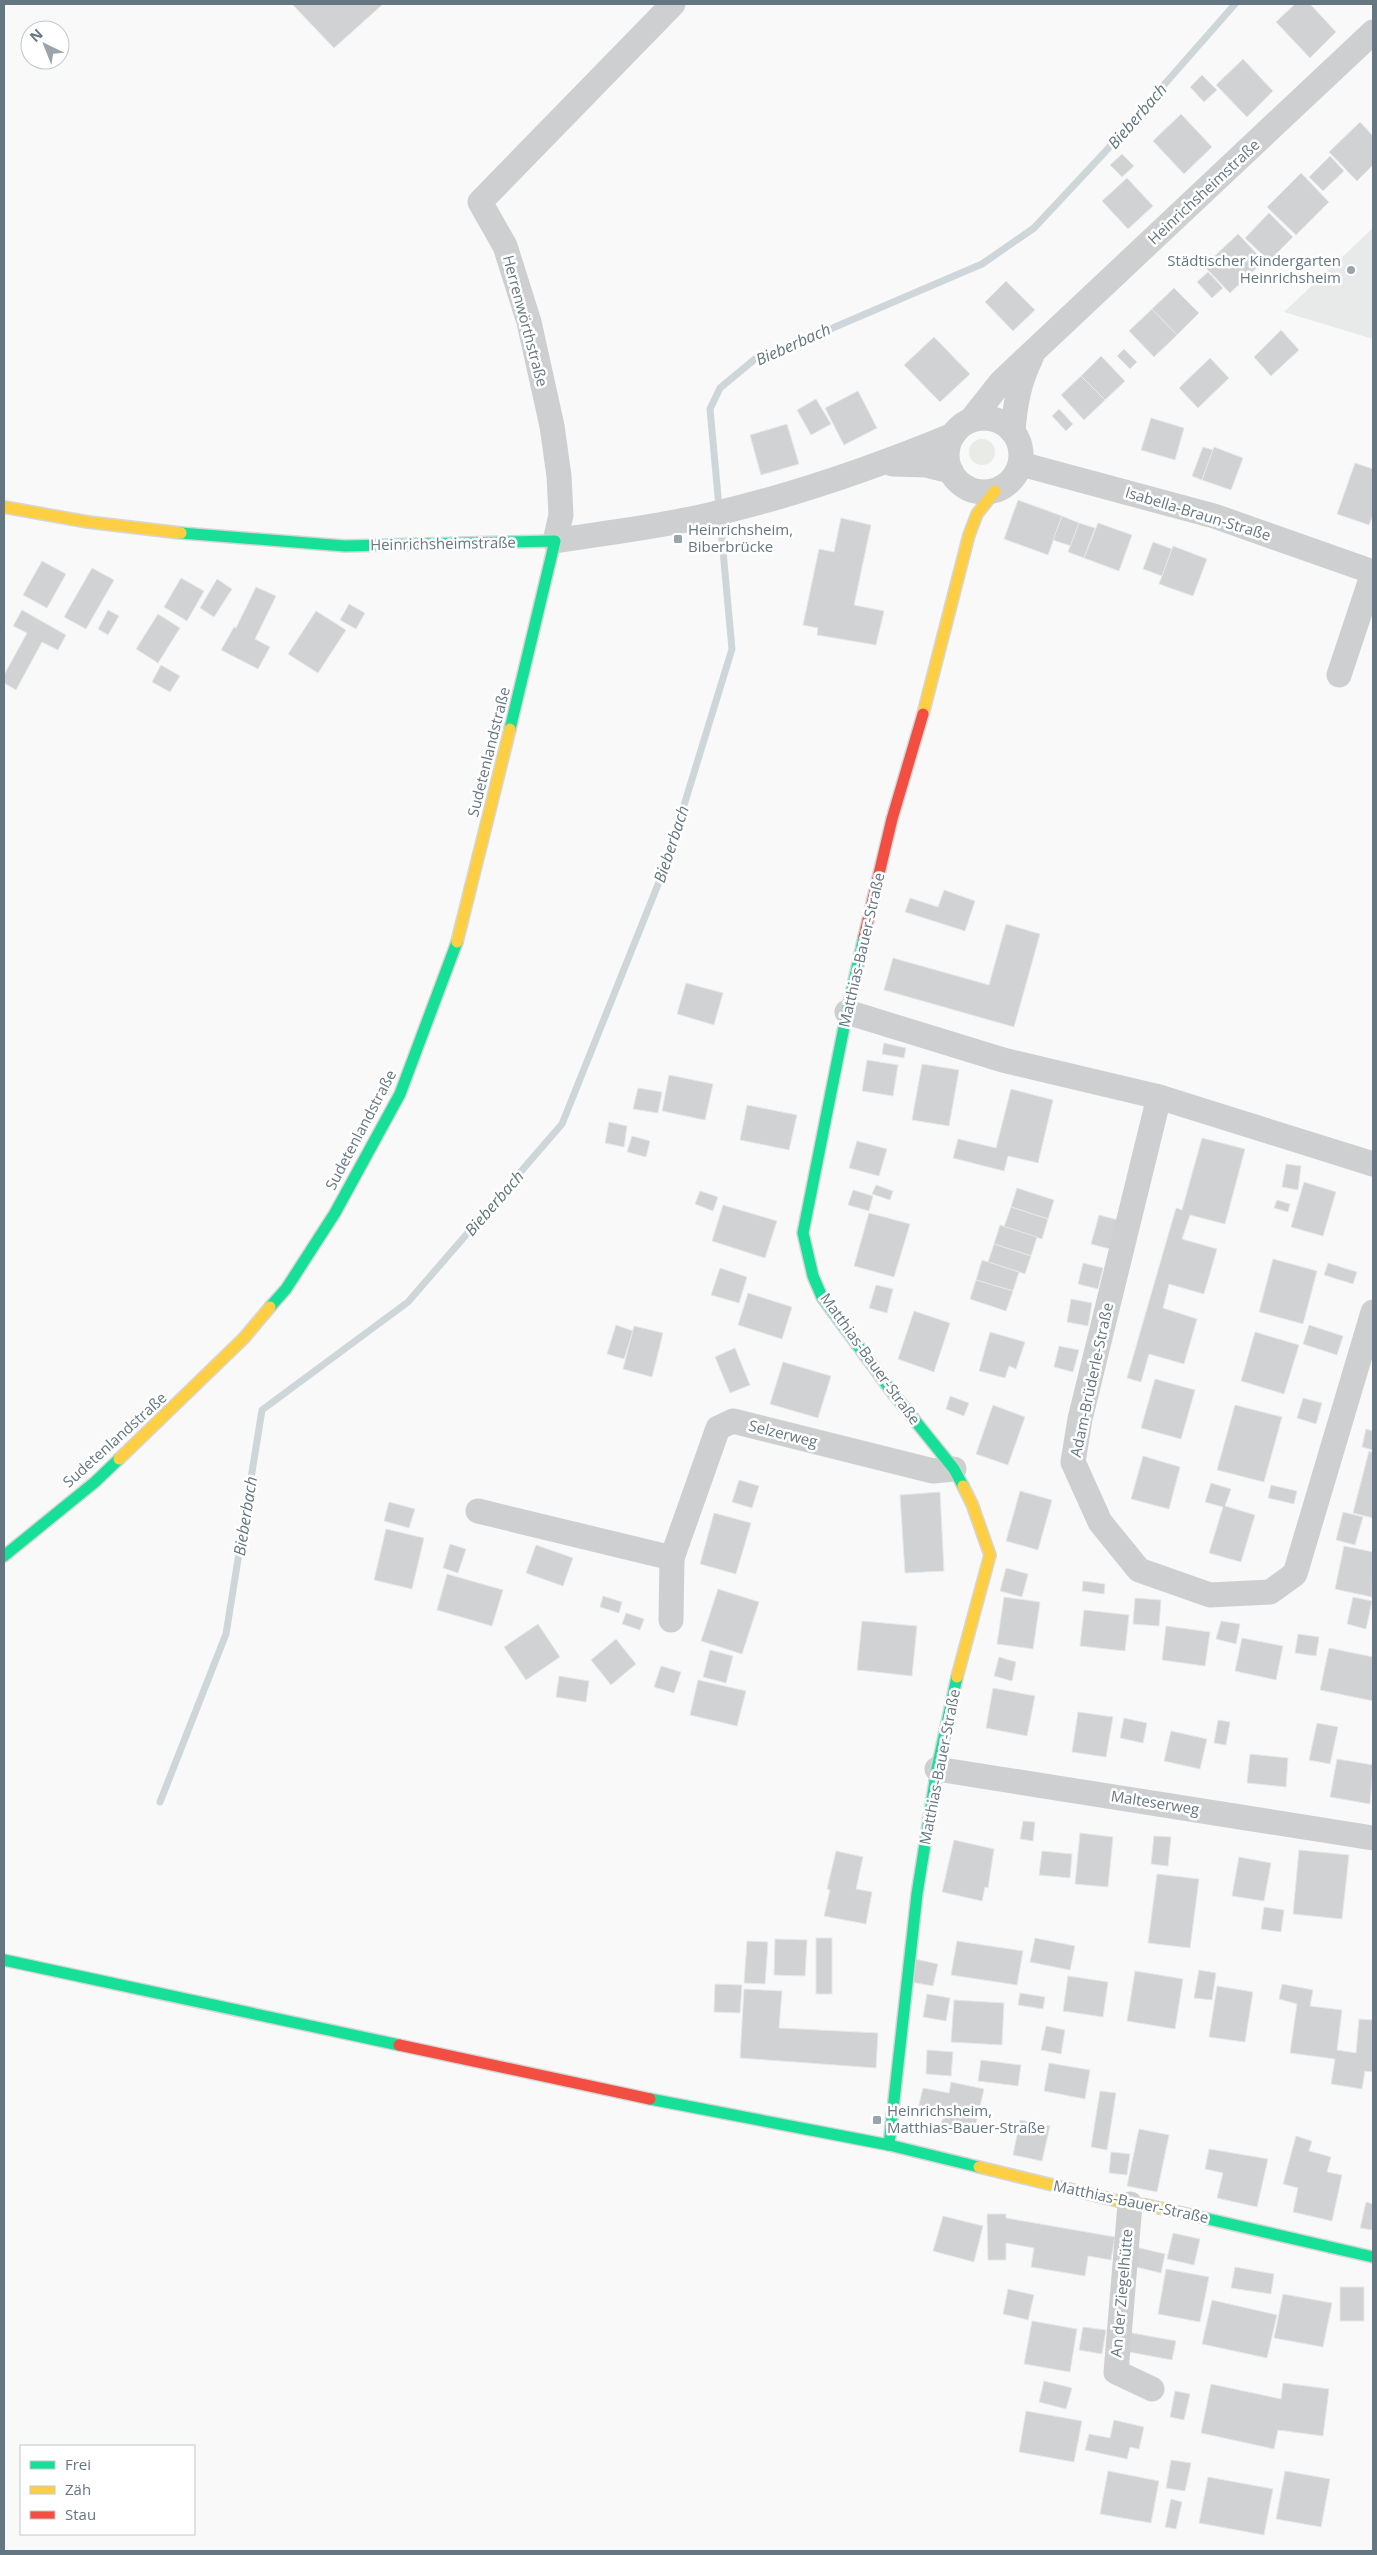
<svg xmlns="http://www.w3.org/2000/svg" width="1377" height="2555" font-family="'Open Sans',sans-serif">
	<style>
		.built { fill: #e8e9e9 }
		.green { fill: #e8ebe6 }
		.lines { fill: none; stroke-linecap: round; stroke-linejoin: round }
		.stream { stroke: #ced6d9; stroke-width: 7 }
		.building { fill: #d0d2d3; stroke: #e8e8e8 }
		.fast-casing { stroke: #d5d6d7; stroke-width: 14 }
		.slow-casing { stroke: #d5d6d7; stroke-width: 14 }
		.jam-casing { stroke: #d5d6d7; stroke-width: 14 }
		.street { stroke: #cecfd0; stroke-width: 25 }
		.fast { stroke: #16e098; stroke-width: 11 }
		.slow { stroke: #ffcf43; stroke-width: 11 }
		.jam { stroke: #f24e42; stroke-width: 11 }
		.poi-dot { fill: #99a4ac; stroke: #fff; stroke-width: 2 }
		.labels { text-anchor: middle; stroke-width: 5; stroke-linejoin: round; paint-order: stroke }
		.street-label { font-size: 15px; fill: #657683; stroke: #fff }
		.poi-label { font-size: 15px; fill: #657683; stroke: #fff; text-anchor: start }
		.water-label { font-size: 16px; font-style: italic; fill: #60757c; stroke: #fff }
	</style>
	<rect width="100%" height="100%" fill="#f9f9f9"/>
	<path class="built" d="M1373,228V339L1284,312Z"/>
	<circle class="green" cx="982" cy="452" r="13"/>
	<g class="lines">
		<path class="stream" d="M160,1802L226,1634L262,1410L408,1302L562,1124L665,867L732,649L710,409L720,388L755,359L821,333L982,264L1034,228L1105,152L1235,4"/>
	</g>
	<g class="building">
		<path d="M292,4H383L334,48Z"/>
		<path d="M1295,4H1310L1336,32L1310,58L1276,22Z"/>
		<path d="M1243,59L1273,91L1247,117L1216,85Z"/>
		<path d="M1202,75L1217,90L1204,102L1190,87Z"/>
		<path d="M1181,114L1212,147L1184,174L1153,141Z"/>
		<path d="M1360,122L1373,136V165L1357,181L1329,152Z"/>
		<path d="M1122,154L1134,166L1122,177L1110,165Z"/>
		<path d="M1330,156L1344,171L1323,191L1309,177Z"/>
		<path d="M1301,173L1329,202L1296,235L1267,207Z"/>
		<path d="M1127,178L1153,206L1128,229L1102,201Z"/>
		<path d="M1269,213L1293,237L1269,261L1245,238Z"/>
		<path d="M1238,234L1264,261L1230,293L1204,266Z"/>
		<path d="M1208,272L1223,288L1212,298L1197,282Z"/>
		<path d="M1006,281L1035,310L1013,331L985,302Z"/>
		<path d="M1174,288L1199,313L1177,335L1152,309Z"/>
		<path d="M1152,309L1177,335L1154,357L1129,331Z"/>
		<path d="M1281,330L1299,350L1271,376L1254,357Z"/>
		<path d="M934,337L970,374L940,402L904,365Z"/>
		<path d="M1124,349L1137,362L1130,369L1117,356Z"/>
		<path d="M1101,356L1125,381L1105,400L1081,376Z"/>
		<path d="M1210,358L1229,378L1198,408L1179,388Z"/>
		<path d="M1081,376L1105,400L1084,420L1061,395Z"/>
		<path d="M858,391L877,428L844,445L825,408Z"/>
		<path d="M816,399L831,424L811,435L797,410Z"/>
		<path d="M1059,409L1073,424L1066,431L1052,416Z"/>
		<path d="M1151,418L1184,428L1175,460L1141,450Z"/>
		<path d="M787,424L799,464L761,475L750,435Z"/>
		<path d="M1203,447L1213,450L1202,480L1192,476Z"/>
		<path d="M1214,447L1243,458L1231,490L1202,480Z"/>
		<path d="M1355,463L1373,469V515L1369,525L1337,514Z"/>
		<path d="M1018,500L1062,516L1048,555L1004,539Z"/>
		<path d="M1062,516L1079,523L1071,546L1053,540Z"/>
		<path d="M841,518L871,525L854,605L884,611L876,645L817,635L818,628L803,625L819,549L834,552Z"/>
		<path d="M1079,523L1095,528L1084,558L1068,552Z"/>
		<path d="M1098,523L1132,535L1119,571L1084,558Z"/>
		<path d="M1153,542L1172,549L1162,576L1143,569Z"/>
		<path d="M1173,546L1207,559L1193,596L1159,584Z"/>
		<path d="M42,561L66,574L47,608L23,595Z"/>
		<path d="M92,568L114,580L86,629L64,617Z"/>
		<path d="M181,578L204,591L187,621L164,607Z"/>
		<path d="M217,579L232,589L214,617L200,608Z"/>
		<path d="M256,587L276,596L255,639L270,647L258,669L221,650L234,627L236,628Z"/>
		<path d="M349,604L365,613L356,629L340,620Z"/>
		<path d="M22,610L66,635L58,650L42,642L16,690L4,683V675L27,633L13,626Z"/>
		<path d="M108,610L119,616L108,635L98,629Z"/>
		<path d="M316,611L346,630L318,673L288,654Z"/>
		<path d="M158,614L180,628L158,663L136,649Z"/>
		<path d="M161,665L180,676L170,692L152,682Z"/>
		<path d="M944,890L975,901L965,931L905,912L910,898L938,907Z"/>
		<path d="M1006,924L1040,934L1014,1027L884,990L893,958L989,985Z"/>
		<path d="M686,983L723,993L714,1025L677,1014Z"/>
		<path d="M884,1043L906,1048L904,1058L882,1054Z"/>
		<path d="M867,1060L898,1065L893,1096L862,1091Z"/>
		<path d="M922,1064L959,1070L949,1126L912,1120Z"/>
		<path d="M669,1075L713,1084L705,1120L662,1111Z"/>
		<path d="M638,1088L662,1092L658,1113L633,1109Z"/>
		<path d="M1011,1089L1053,1100L1038,1163L1008,1156L1004,1171L953,1158L958,1139L996,1148Z"/>
		<path d="M747,1105L797,1115L789,1150L740,1140Z"/>
		<path d="M609,1122L627,1126L624,1147L605,1143Z"/>
		<path d="M632,1136L650,1141L646,1157L627,1152Z"/>
		<path d="M1202,1138L1245,1149L1225,1224L1190,1215L1182,1239L1217,1249L1204,1294L1169,1284L1163,1308L1197,1319L1184,1364L1149,1354L1141,1382L1127,1378L1176,1208L1182,1210Z"/>
		<path d="M857,1141L887,1149L879,1176L849,1168Z"/>
		<path d="M1286,1164L1301,1166L1298,1190L1282,1187Z"/>
		<path d="M1304,1182L1336,1192L1323,1236L1291,1227Z"/>
		<path d="M876,1185L893,1191L890,1200L872,1194Z"/>
		<path d="M1017,1188L1054,1200L1048,1219L1011,1207Z"/>
		<path d="M853,1190L873,1196L869,1211L848,1205Z"/>
		<path d="M700,1191L718,1197L713,1211L695,1204Z"/>
		<path d="M1277,1200L1290,1204L1288,1212L1274,1208Z"/>
		<path d="M723,1205L777,1221L765,1258L712,1241Z"/>
		<path d="M1011,1207L1048,1219L1042,1239L1004,1227Z"/>
		<path d="M869,1213L910,1224L894,1277L854,1266Z"/>
		<path d="M1099,1215L1118,1220L1110,1249L1091,1244Z"/>
		<path d="M1000,1225L1037,1237L1031,1256L994,1244Z"/>
		<path d="M994,1244L1031,1256L1025,1274L988,1262Z"/>
		<path d="M1273,1259L1317,1271L1303,1324L1259,1312Z"/>
		<path d="M982,1260L1019,1272L1013,1291L976,1280Z"/>
		<path d="M1083,1263L1103,1268L1098,1289L1078,1284Z"/>
		<path d="M1328,1263L1357,1272L1353,1284L1324,1275Z"/>
		<path d="M720,1268L747,1277L739,1303L711,1295Z"/>
		<path d="M976,1280L1013,1291L1006,1311L970,1299Z"/>
		<path d="M876,1285L893,1289L887,1313L869,1308Z"/>
		<path d="M748,1293L792,1307L782,1339L738,1325Z"/>
		<path d="M1071,1299L1092,1303L1088,1326L1067,1322Z"/>
		<path d="M914,1311L950,1323L934,1372L898,1359Z"/>
		<path d="M616,1325L633,1331L624,1359L607,1354Z"/>
		<path d="M1309,1325L1343,1336L1337,1355L1303,1344Z"/>
		<path d="M634,1326L663,1333L652,1377L623,1369Z"/>
		<path d="M990,1332L1025,1342L1016,1369L1009,1366L1005,1378L979,1371Z"/>
		<path d="M1255,1332L1299,1345L1284,1394L1241,1381Z"/>
		<path d="M1059,1346L1079,1350L1073,1372L1054,1367Z"/>
		<path d="M735,1348L750,1385L730,1393L715,1357Z"/>
		<path d="M783,1362L831,1376L818,1418L770,1404Z"/>
		<path d="M1155,1379L1195,1390L1181,1439L1141,1428Z"/>
		<path d="M950,1396L969,1403L964,1416L946,1409Z"/>
		<path d="M1303,1398L1322,1403L1316,1424L1297,1418Z"/>
		<path d="M993,1405L1025,1417L1008,1465L976,1454Z"/>
		<path d="M1235,1405L1282,1417L1264,1482L1217,1470Z"/>
		<path d="M1366,1429L1373,1431V1450L1362,1447Z"/>
		<path d="M1369,1451L1373,1453V1518L1353,1513Z"/>
		<path d="M1143,1456L1180,1467L1169,1509L1131,1499Z"/>
		<path d="M739,1480L759,1486L752,1508L732,1502Z"/>
		<path d="M1211,1483L1231,1489L1225,1506L1255,1515L1241,1562L1209,1553L1223,1507L1205,1502Z"/>
		<path d="M1271,1485L1297,1491L1294,1504L1268,1498Z"/>
		<path d="M1020,1491L1052,1500L1038,1550L1006,1541Z"/>
		<path d="M940,1492L944,1571L905,1573L900,1495Z"/>
		<path d="M389,1502L415,1509L409,1528L384,1521Z"/>
		<path d="M1343,1512L1363,1517L1355,1545L1336,1540Z"/>
		<path d="M714,1513L751,1523L736,1574L700,1564Z"/>
		<path d="M386,1529L424,1538L412,1589L374,1580Z"/>
		<path d="M450,1544L466,1549L458,1573L443,1568Z"/>
		<path d="M536,1545L573,1558L563,1586L526,1573Z"/>
		<path d="M1344,1546L1373,1552L1372,1597L1335,1589Z"/>
		<path d="M1006,1568L1028,1574L1022,1597L1000,1591Z"/>
		<path d="M447,1574L503,1590L492,1626L437,1610Z"/>
		<path d="M1083,1581L1105,1584L1104,1594L1082,1591Z"/>
		<path d="M718,1589L759,1602L742,1654L701,1641Z"/>
		<path d="M603,1596L622,1602L619,1613L600,1607Z"/>
		<path d="M1004,1597L1040,1602L1033,1649L997,1644Z"/>
		<path d="M1353,1597L1372,1601L1366,1629L1347,1624Z"/>
		<path d="M1135,1598L1161,1600L1159,1626L1133,1624Z"/>
		<path d="M1084,1610L1129,1615L1125,1651L1080,1646Z"/>
		<path d="M626,1613L644,1619L640,1630L622,1624Z"/>
		<path d="M862,1621L917,1626L912,1676L857,1670Z"/>
		<path d="M1221,1621L1240,1624L1236,1644L1216,1639Z"/>
		<path d="M538,1624L560,1657L526,1680L504,1647Z"/>
		<path d="M1166,1626L1210,1632L1205,1666L1162,1660Z"/>
		<path d="M1298,1634L1319,1637L1316,1656L1295,1653Z"/>
		<path d="M1242,1638L1283,1646L1276,1680L1235,1671Z"/>
		<path d="M616,1639L636,1664L611,1685L591,1660Z"/>
		<path d="M1329,1648L1373,1657V1701L1320,1690Z"/>
		<path d="M710,1650L733,1656L726,1683L703,1677Z"/>
		<path d="M999,1657L1016,1662L1012,1681L994,1676Z"/>
		<path d="M661,1666L681,1672L674,1693L654,1687Z"/>
		<path d="M559,1676L589,1681L586,1702L556,1697Z"/>
		<path d="M698,1680L746,1691L737,1726L690,1715Z"/>
		<path d="M993,1688L1035,1696L1027,1736L986,1728Z"/>
		<path d="M1078,1712L1113,1717L1106,1757L1072,1752Z"/>
		<path d="M1124,1718L1147,1723L1143,1743L1120,1738Z"/>
		<path d="M1218,1720L1230,1722L1226,1745L1214,1743Z"/>
		<path d="M1317,1723L1338,1727L1330,1764L1309,1760Z"/>
		<path d="M1171,1731L1207,1739L1200,1769L1164,1761Z"/>
		<path d="M1250,1754L1288,1758L1286,1787L1247,1783Z"/>
		<path d="M1337,1759L1373,1765L1370,1804L1330,1797Z"/>
		<path d="M1023,1821L1035,1822L1033,1841L1020,1839Z"/>
		<path d="M1080,1833L1113,1837L1108,1887L1075,1884Z"/>
		<path d="M1154,1836L1171,1837L1168,1866L1151,1864Z"/>
		<path d="M954,1840L994,1849L988,1888L985,1887L982,1901L942,1892Z"/>
		<path d="M1299,1850L1349,1855L1342,1919L1293,1914Z"/>
		<path d="M836,1851L863,1857L856,1889L872,1892L866,1924L824,1916L830,1890L827,1889Z"/>
		<path d="M1042,1851L1072,1854L1070,1878L1039,1875Z"/>
		<path d="M1239,1857L1271,1863L1264,1901L1232,1896Z"/>
		<path d="M1157,1874L1199,1879L1190,1948L1148,1943Z"/>
		<path d="M1264,1907L1284,1910L1281,1932L1261,1929Z"/>
		<rect x="816" y="1938" width="16" height="56"/>
		<path d="M1035,1938L1075,1946L1070,1970L1030,1962Z"/>
		<path d="M775,1939L807,1940L805,1976L774,1975Z"/>
		<path d="M747,1941L768,1942L765,1984L744,1983Z"/>
		<path d="M957,1941L1023,1951L1017,1985L951,1975Z"/>
		<path d="M915,1959L938,1964L933,1986L911,1982Z"/>
		<path d="M1199,1970L1216,1973L1212,2000L1194,1998Z"/>
		<path d="M1135,1971L1183,1979L1175,2029L1127,2021Z"/>
		<path d="M1068,1976L1108,1982L1103,2017L1063,2011Z"/>
		<path d="M715,1984L742,1985L740,2013L714,2012Z"/>
		<path d="M1282,1984L1313,1990L1310,2006L1342,2010L1337,2050L1356,2053L1359,2019L1373,2020V2072L1365,2071L1362,2089L1331,2084L1335,2059L1290,2053L1297,2004L1279,1999Z"/>
		<path d="M1217,1986L1253,1992L1245,2042L1209,2037Z"/>
		<path d="M744,1989L782,1991L779,2028L878,2033L876,2068L740,2058Z"/>
		<path d="M1020,1993L1045,1997L1043,2009L1018,2005Z"/>
		<path d="M927,1994L950,1998L946,2021L923,2017Z"/>
		<path d="M954,2000L1004,2003L1002,2045L951,2042Z"/>
		<path d="M1046,2026L1065,2030L1061,2054L1041,2050Z"/>
		<path d="M927,2050L953,2052L951,2076L926,2074Z"/>
		<path d="M981,2060L1021,2065L1018,2086L978,2081Z"/>
		<path d="M1049,2063L1090,2070L1085,2099L1044,2091Z"/>
		<path d="M951,2082L984,2089L974,2132L941,2124L944,2114L918,2109L923,2088L949,2093Z"/>
		<path d="M1100,2091L1116,2093L1107,2150L1091,2147Z"/>
		<path d="M1020,2120L1050,2126L1042,2161L1013,2155Z"/>
		<path d="M1139,2129L1169,2135L1157,2192L1127,2186Z"/>
		<path d="M1296,2136L1312,2141L1309,2151L1331,2157L1327,2172L1342,2175L1332,2221L1293,2212L1298,2188L1283,2184Z"/>
		<path d="M1209,2149L1268,2159L1257,2207L1217,2198L1223,2173L1205,2169Z"/>
		<path d="M1111,2152L1130,2154L1127,2175L1109,2173Z"/>
		<path d="M1366,2202L1373,2204L1372,2230L1360,2228Z"/>
		<path d="M987,2214H1006V2218L1115,2237L1111,2260L1088,2256L1085,2276L1031,2267L1034,2248L1006,2243V2260H988Z"/>
		<path d="M943,2216L983,2226L974,2262L933,2251Z"/>
		<path d="M1173,2233L1200,2239L1194,2265L1167,2259Z"/>
		<path d="M1136,2247L1165,2254L1161,2273L1132,2266Z"/>
		<path d="M1235,2267L1274,2274L1271,2294L1231,2288Z"/>
		<path d="M1166,2269L1209,2277L1200,2322L1158,2314Z"/>
		<rect x="1340" y="2287" width="24" height="34"/>
		<path d="M1008,2289L1034,2295L1028,2320L1003,2314Z"/>
		<path d="M1283,2294L1332,2303L1323,2347L1274,2338Z"/>
		<path d="M1212,2300L1277,2315L1267,2358L1202,2344Z"/>
		<path d="M1032,2321L1077,2329L1070,2372L1024,2364Z"/>
		<path d="M1083,2327L1106,2330L1102,2354L1079,2350Z"/>
		<path d="M1127,2332L1176,2341L1172,2360L1124,2351Z"/>
		<path d="M1044,2381L1072,2388L1066,2409L1039,2402Z"/>
		<path d="M1283,2383L1329,2389L1323,2436L1278,2430L1274,2449L1201,2433L1211,2384L1281,2399Z"/>
		<path d="M1175,2391L1190,2394L1184,2420L1170,2417Z"/>
		<path d="M1026,2411L1082,2421L1074,2462L1019,2452Z"/>
		<path d="M1114,2420L1144,2427L1139,2449L1130,2447L1127,2459L1085,2450L1089,2434L1110,2438Z"/>
		<path d="M1171,2460L1191,2463L1185,2491L1166,2488Z"/>
		<path d="M1108,2471L1159,2481L1151,2523L1100,2514Z"/>
		<path d="M1285,2471L1330,2479L1321,2527L1276,2519Z"/>
		<path d="M1208,2477L1273,2489L1264,2535L1199,2523Z"/>
		<path d="M1171,2499L1182,2502L1176,2529L1165,2527Z"/>
	</g>
	<g class="lines">
		<defs>
			<g id="fast">
				<path d="M181,533L345,546L555,541L510,729"/>
				<path d="M864,937L847,1012L803,1233L813,1276L822,1297L892,1392L954,1469L963,1486"/>
				<path d="M270,1307L286,1289L335,1213L400,1094L457,942"/>
				<path d="M4,1556L95,1482L119,1459"/>
				<path d="M4,1960L399,2045"/>
				<path d="M650,2099L889,2145L979,2167"/>
				<path d="M889,2145L917,1894L937,1769L957,1677"/>
				<path d="M1191,2215L1373,2257"/>
			</g>
			<g id="slow">
				<path d="M4,507L88,522L181,533"/>
				<path d="M923,714L969,535L977,514L995,491"/>
				<path d="M457,942L510,729"/>
				<path d="M119,1459L244,1338L270,1307"/>
				<path d="M957,1677L990,1555L972,1504L963,1486"/>
				<path d="M979,2167L1130,2204L1146,2205L1191,2215"/>
			</g>
			<g id="jam">
				<path d="M864,937L892,819L923,714"/>
				<path d="M399,2045L650,2099"/>
			</g>
		</defs>
		<use href="#fast" class="fast-casing"/>
		<use href="#slow" class="slow-casing"/>
		<use href="#jam" class="jam-casing"/>
		<g class="street">
			<path d="M673,4L480,202L505,246L529,322L552,426L559,476L561,515L555,541C605,533 656,527 705,516C789,497 873,468 953,435"/>
			<circle cx="984" cy="455" r="37"/>
			<path d="M971,420L1001,382L1373,32"/>
			<path d="M1013,431C1015,405 1019,382 1031,358"/>
			<path d="M892,464L926,465L951,471"/>
			<path d="M1021,464L1214,516L1373,572"/>
			<path d="M1339,675L1373,573"/>
			<path d="M847,1012L1003,1060L1159,1097L1373,1164"/>
			<path d="M1159,1097L1080,1419L1073,1462L1100,1522L1139,1570L1210,1595L1270,1592L1295,1574L1373,1312"/>
			<path d="M478,1511L672,1558L718,1428L733,1421L933,1471L954,1469"/>
			<path d="M671,1620L672,1558"/>
			<path d="M937,1769L1373,1838"/>
			<path d="M1130,2204L1116,2372L1152,2389"/>
		</g>
		<use href="#fast" class="fast"/>
		<use href="#slow" class="slow"/>
		<use href="#jam" class="jam"/>
	</g>
	<g class="poi-dot">
		<circle cx="1351" cy="270" r="5"/>
		<rect x="673" y="534" width="10" height="10" rx="2.5"/>
		<rect x="872" y="2115" width="10" height="10" rx="2.5"/>
	</g>
	<g class="labels">
		<g class="street-label">
			<text transform="translate(1204 192) rotate(-43)" y="5">Heinrichsheimstraße</text>
			<text transform="translate(525 321) rotate(75)" y="5">Herrenwörthstraße</text>
			<text transform="translate(1198 514) rotate(17)" y="5">Isabella-Braun-Straße</text>
			<text transform="translate(443 544) rotate(-1)" y="5">Heinrichsheimstraße</text>
			<text transform="translate(489 752) rotate(-76)" y="5">Sudetenlandstraße</text>
			<text transform="translate(862 950) rotate(-77)" y="5">Matthias-Bauer-Straße</text>
			<text transform="translate(361 1130) rotate(-62)" y="5">Sudetenlandstraße</text>
			<text transform="translate(870 1359) rotate(54)" y="5">Matthias-Bauer-Straße</text>
			<text transform="translate(1092 1380) rotate(-78)" y="5">Adam-Brüderle-Straße</text>
			<text transform="translate(783 1434) rotate(14)" y="5">Selzerweg</text>
			<text transform="translate(115 1440) rotate(-42)" y="5">Sudetenlandstraße</text>
			<text transform="translate(940 1767) rotate(-79)" y="5">Matthias-Bauer-Straße</text>
			<text transform="translate(1155 1803) rotate(9)" y="5">Malteserweg</text>
			<text transform="translate(1131 2202) rotate(12)" y="5">Matthias-Bauer-Straße</text>
			<text transform="translate(1122 2293) rotate(-85)" y="5">An der Ziegelhütte</text>
		</g>
		<g class="poi-label">
			<text x="1341" y="266" text-anchor="end">Städtischer Kindergarten<tspan x="1341" dy="17">Heinrichsheim</tspan></text>
			<text x="688" y="535">Heinrichsheim,<tspan x="688" dy="17">Biberbrücke</tspan></text>
			<text x="887" y="2116">Heinrichsheim,<tspan x="887" dy="17">Matthias-Bauer-Straße</tspan></text>
		</g>
		<g class="water-label">
			<text transform="translate(1137 116) rotate(-49)" y="6">Bieberbach</text>
			<text transform="translate(793 344) rotate(-24)" y="6">Bieberbach</text>
			<text transform="translate(671 844) rotate(-72)" y="6">Bieberbach</text>
			<text transform="translate(494 1203) rotate(-49)" y="6">Bieberbach</text>
			<text transform="translate(245 1516) rotate(-81)" y="6">Bieberbach</text>
		</g>
	</g>
	<rect width="1377" height="2555" fill="none" stroke="#657683" stroke-width="10"/>
	<rect x="20" y="2445" width="175" height="90" fill="#ffffff" stroke="#c1c8cd"/>
	<rect x="30" y="2461" width="25" height="8" fill="#16e098" stroke="#c1c8cd"/>
	<text x="65" y="2470" font-size="15" fill="#657683">Frei</text>
	<rect x="30" y="2486" width="25" height="8" fill="#ffcf43" stroke="#c1c8cd"/>
	<text x="65" y="2495" font-size="15" fill="#657683">Zäh</text>
	<rect x="30" y="2511" width="25" height="8" fill="#f24e42" stroke="#c1c8cd"/>
	<text x="65" y="2520" font-size="15" fill="#657683">Stau</text>
	<g transform="translate(45 45) rotate(317)"><circle r="24" fill="#ffffff" stroke="#c1c8cd"/>
	<path d="M0-4L9 19L0 12L-9 19Z" fill="#99a4ac"/>
	<text y="-8" font-size="14" font-weight="bold" text-anchor="middle" fill="#657683">N</text>
	</g>
</svg>
